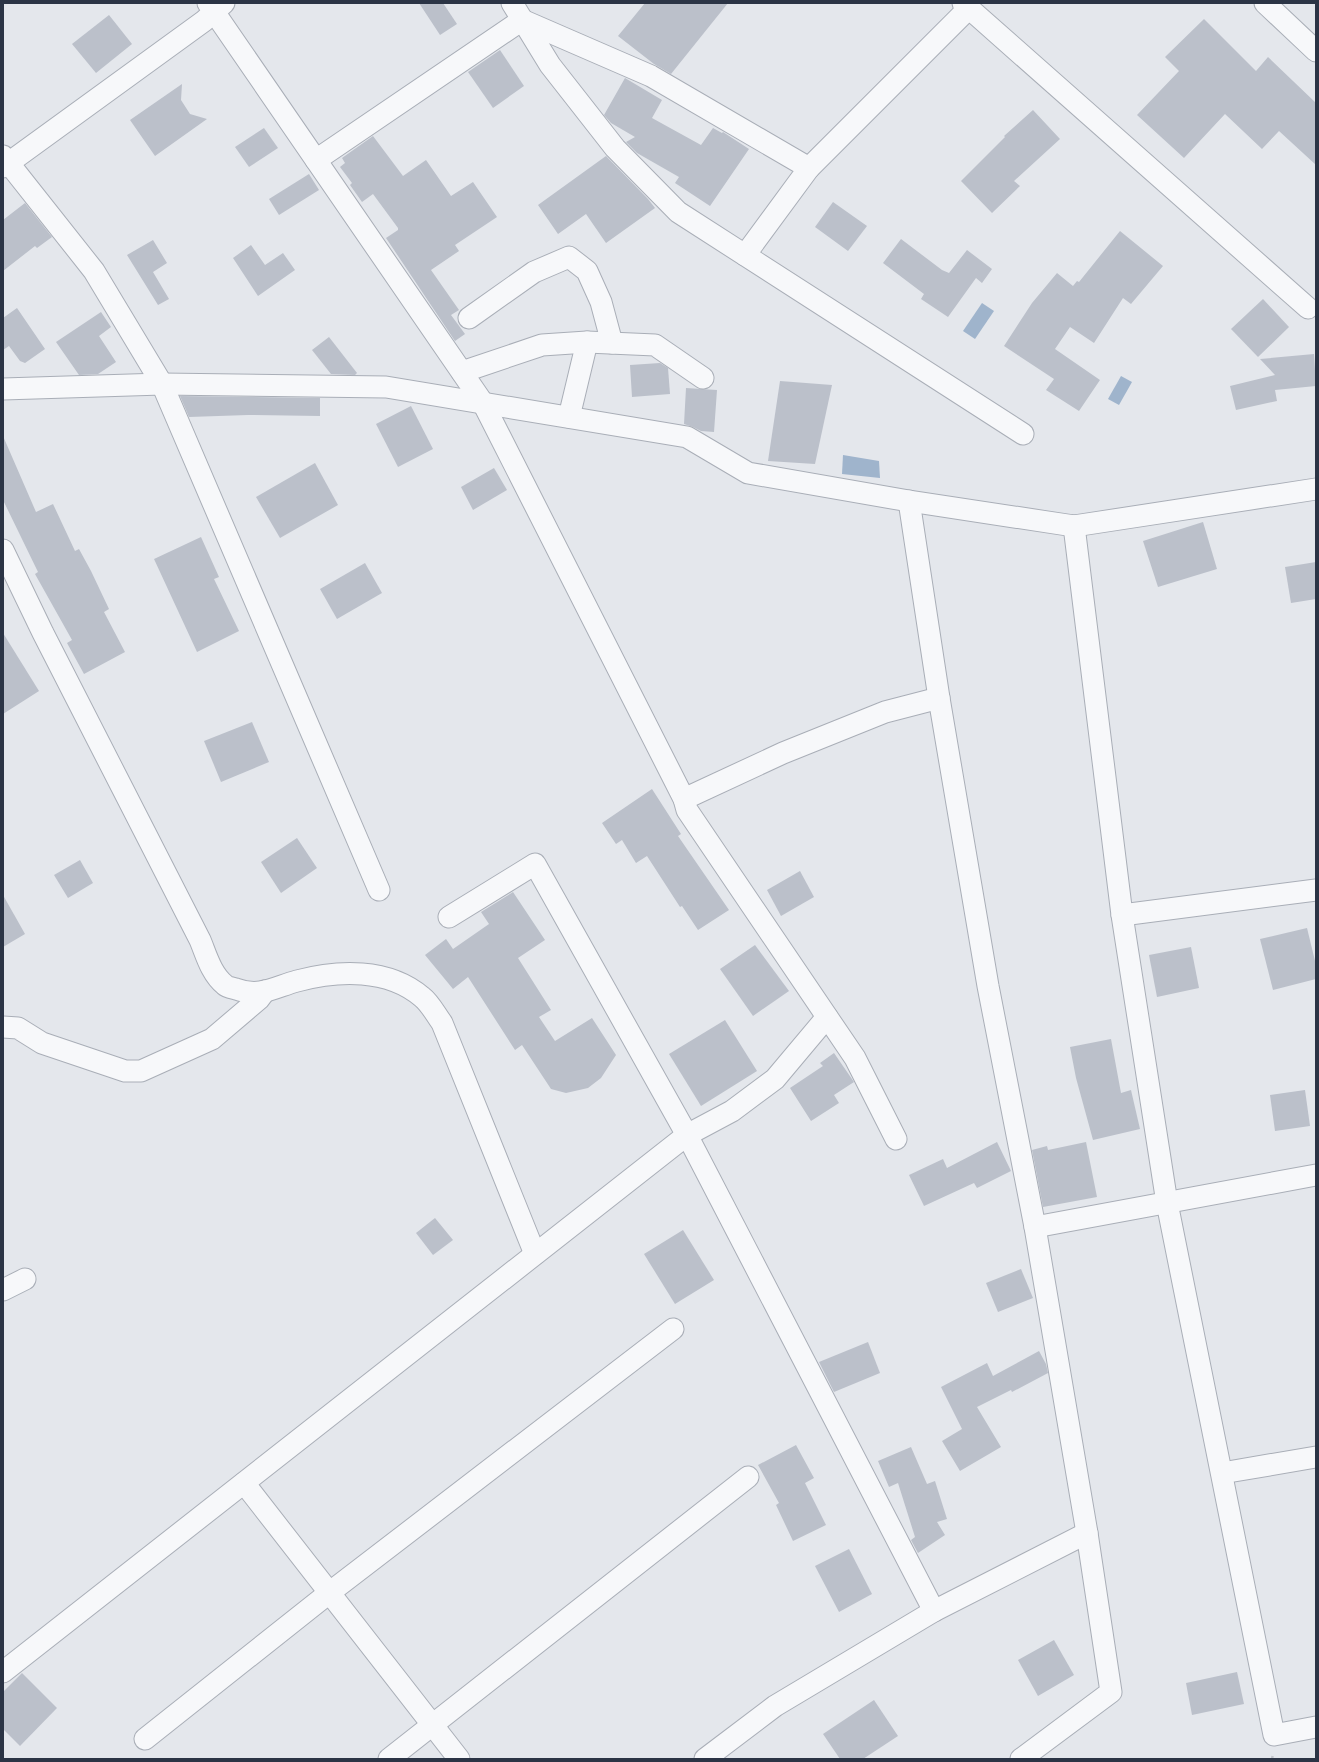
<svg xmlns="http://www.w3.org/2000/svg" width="1319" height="1762" font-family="'Sofia Sans Condensed',sans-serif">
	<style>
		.water { fill: #9fb4cc }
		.building { fill: #bbc0ca }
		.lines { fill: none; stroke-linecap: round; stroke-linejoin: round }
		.minor-casing { stroke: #a9aeb7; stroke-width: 23 }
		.path { stroke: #c2c5cb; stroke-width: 2.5; stroke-dasharray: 3 3; stroke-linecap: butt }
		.minor { stroke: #f7f8fa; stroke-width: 21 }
	</style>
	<rect width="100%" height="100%" fill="#e4e7ec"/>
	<g class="water">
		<path d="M982,303L994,311L975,339L963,331Z"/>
		<path d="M1121,376L1132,382L1119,405L1108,399Z"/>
		<path d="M843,455L879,461L880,478L842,474Z"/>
	</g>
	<g class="building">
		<path d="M419,3H443L457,24L440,35Z"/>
		<path d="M645,3H728L671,74L654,64L618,36Z"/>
		<path d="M109,15L132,44L96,73L72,44Z"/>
		<path d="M1204,19L1256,71L1268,57L1316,103V165L1279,131L1262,149L1225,114L1184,158L1137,115L1179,71L1165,57Z"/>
		<path d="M500,50L524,86L493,108L468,72Z"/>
		<path d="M625,78L662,100L652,118L701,145L713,128L722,133L723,132L749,149L710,206L675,183L679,177L637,153L626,142L635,137L611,123L604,115Z"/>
		<path d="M182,84L181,100L190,114L207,119L155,156L130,120Z"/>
		<path d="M1033,110L1060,139L1014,181L1020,186L992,213L961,181L1005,137L1004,136Z"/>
		<path d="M264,128L278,148L249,167L235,147Z"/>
		<path d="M373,136L403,176L426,160L451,196L473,182L497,217L455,245L459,251L431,270L459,310L451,315L465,334L455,341L386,238L398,230V228L373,194L362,202L350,185L352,183L340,167L345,163L342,158Z"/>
		<path d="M606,156L648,199L655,208L606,243L586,214L558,234L538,205Z"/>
		<path d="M309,174L319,190L279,215L269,199Z"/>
		<path d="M833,202L867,226L848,251L815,227Z"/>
		<path d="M25,203L52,237L37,248L35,246L3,271V220Z"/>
		<path d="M1120,231L1163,266L1131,304L1123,298L1094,343L1070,327L1055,349L1100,380L1079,411L1046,390L1054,379L1004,346L1032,303L1057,273L1073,286L1077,281L1079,282Z"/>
		<path d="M901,239L942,270L949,273L967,250L992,269L982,283L976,278L948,317L921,299L924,294L883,263Z"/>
		<path d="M153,240L167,263L153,272L169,299L158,305L127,255Z"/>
		<path d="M251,245L265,265L283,253L295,270L258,296L233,258Z"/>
		<path d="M1263,299L1289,327L1258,357L1231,329Z"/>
		<path d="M17,308L45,349L25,363L20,361L9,346L3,350V318Z"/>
		<path d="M101,312L111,327L99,336L116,362L98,374L79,375L56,342Z"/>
		<path d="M329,337L357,373L355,375L331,374L312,350Z"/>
		<path d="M1314,354L1316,386L1275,390L1277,401L1236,410L1230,386L1275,375L1260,359Z"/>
		<path d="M660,363L668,368L670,394L632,397L630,365Z"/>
		<path d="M780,381L832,385L815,464L768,461Z"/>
		<path d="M686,388L717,390L714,432L701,431L693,427L684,424Z"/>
		<path d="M180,396L320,398V416L248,415L189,417Z"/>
		<path d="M411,406L433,449L398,467L376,424Z"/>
		<path d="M3,436L36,512L53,504L75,551L79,549L91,571L109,609L104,612L125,652L84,674L67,643L72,640L35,574L38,572L3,500Z"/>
		<path d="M315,463L338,505L280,538L256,497Z"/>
		<path d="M494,468L507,490L473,510L461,487Z"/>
		<path d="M1203,522L1217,569L1158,587L1143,541Z"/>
		<path d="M201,537L219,577L214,579L239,631L197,652L154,559Z"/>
		<path d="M1316,562V599L1291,603L1285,567Z"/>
		<path d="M365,563L382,593L337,619L320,589Z"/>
		<path d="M3,633L39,691L3,714Z"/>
		<path d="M252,722L269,762L221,782L204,741Z"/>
		<path d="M652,789L681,834L678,836L729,910L698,930L682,906L680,907L647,856L636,863L622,840L616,844L602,823Z"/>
		<path d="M297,838L317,868L281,893L261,862Z"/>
		<path d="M80,860L93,883L68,898L54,875Z"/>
		<path d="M800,871L814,897L781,916L767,890Z"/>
		<path d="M513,892L545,940L518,958L551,1010L539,1017L555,1041L592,1018L616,1055L601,1078L588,1088L566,1093L551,1089L522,1045L515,1050L468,977L453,989L425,955L446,939L453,949L489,924L481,912Z"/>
		<path d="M3,895L25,934L3,947Z"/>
		<path d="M1307,928L1316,965V979L1273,990L1260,939Z"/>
		<path d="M755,945L789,991L753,1016L720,969Z"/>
		<path d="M1191,947L1199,988L1157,997L1149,955Z"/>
		<path d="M725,1020L757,1071L701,1106L669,1054Z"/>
		<path d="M1111,1039L1121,1093L1131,1090L1140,1129L1093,1140L1076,1078L1070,1047Z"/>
		<path d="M834,1053L854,1082L834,1095L839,1103L811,1121L790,1088L823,1066L820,1063Z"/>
		<path d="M1305,1090L1310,1126L1275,1131L1270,1095Z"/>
		<path d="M997,1142L1011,1171L977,1188L974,1183L924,1206L909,1175L943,1159L947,1168Z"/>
		<path d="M1086,1142L1097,1197L1043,1207L1032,1150L1047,1146L1048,1150Z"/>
		<path d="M435,1218L453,1240L433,1255L416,1233Z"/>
		<path d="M683,1230L714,1280L675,1304L644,1254Z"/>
		<path d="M1021,1269L1033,1298L998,1312L986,1283Z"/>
		<path d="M868,1342L880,1373L834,1392L819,1362Z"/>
		<path d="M1039,1351L1046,1364L1048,1373L1012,1392L1011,1390L977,1407L1001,1447L960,1471L942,1441L962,1429L941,1387L987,1363L993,1376Z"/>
		<path d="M796,1445L814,1478L805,1483L826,1525L793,1541L776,1505L779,1503L758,1465Z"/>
		<path d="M911,1447L927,1484L935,1481L947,1519L937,1522L945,1535L918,1553L911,1540L915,1537L898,1483L889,1487L878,1461Z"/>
		<path d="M849,1549L872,1594L839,1612L815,1566Z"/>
		<path d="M1054,1640L1074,1675L1038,1696L1018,1660Z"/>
		<path d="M1237,1672L1244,1704L1192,1715L1186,1683Z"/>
		<path d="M22,1673L57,1708L20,1746L3,1729V1692Z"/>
		<path d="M874,1700L898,1736L863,1759H840L823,1734Z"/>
	</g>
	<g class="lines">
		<defs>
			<g id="minor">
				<path d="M208,3L483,403L684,799L687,810L855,1058L896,1139"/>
				<path d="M512,3L550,65L615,148L678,212L1023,434"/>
				<path d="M963,3L1308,308"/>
				<path d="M1265,3L1316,51"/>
				<path d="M3,156L94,271L162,384L379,890"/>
				<path d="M316,160L522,20L651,76L809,168L745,255"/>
				<path d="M3,167L204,21L224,3"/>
				<path d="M809,168L969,8"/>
				<path d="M469,318L534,272L569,257L587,271L601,302L612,343"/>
				<path d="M462,372L542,345L587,342L655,345L703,378"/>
				<path d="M3,389L162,384L386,387L687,437L748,473L909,501L1074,526L1316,489"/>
				<path d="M569,417L587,342"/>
				<path d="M909,501L939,698L988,986L1035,1227L1087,1533L1111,1692L1021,1759"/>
				<path d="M1074,526L1122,915L1167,1203L1274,1735L1316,1727"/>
				<path d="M3,550L43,633L200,940C206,954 211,974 225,985C227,987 232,988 236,989C260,998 275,987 297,981C338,970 388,968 422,997C430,1003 436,1015 442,1023L535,1254"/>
				<path d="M684,799L783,753L885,712L939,698"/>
				<path d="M1122,915L1316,890"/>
				<path d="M449,917L535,864L687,1135L934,1611"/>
				<path d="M3,1027L18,1028L42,1043L125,1071H141L212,1039L259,999L265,991"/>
				<path d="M1035,1227L1316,1175"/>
				<path d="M3,1290L25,1279"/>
				<path d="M1222,1473L1316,1457"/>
				<path d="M244,1483L459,1759"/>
				<path d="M3,1672L687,1135L732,1111L775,1079L827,1017"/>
				<path d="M145,1739L329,1593L673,1329"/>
				<path d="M389,1759L748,1477"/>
				<path d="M705,1759L775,1706L934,1611L1087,1533"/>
			</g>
		</defs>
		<use href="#minor" class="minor-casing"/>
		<path class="path" d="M1272,1759L1273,1754"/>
		<use href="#minor" class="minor"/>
	</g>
	<rect width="1319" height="1762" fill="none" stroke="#2b3445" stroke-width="8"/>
</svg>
